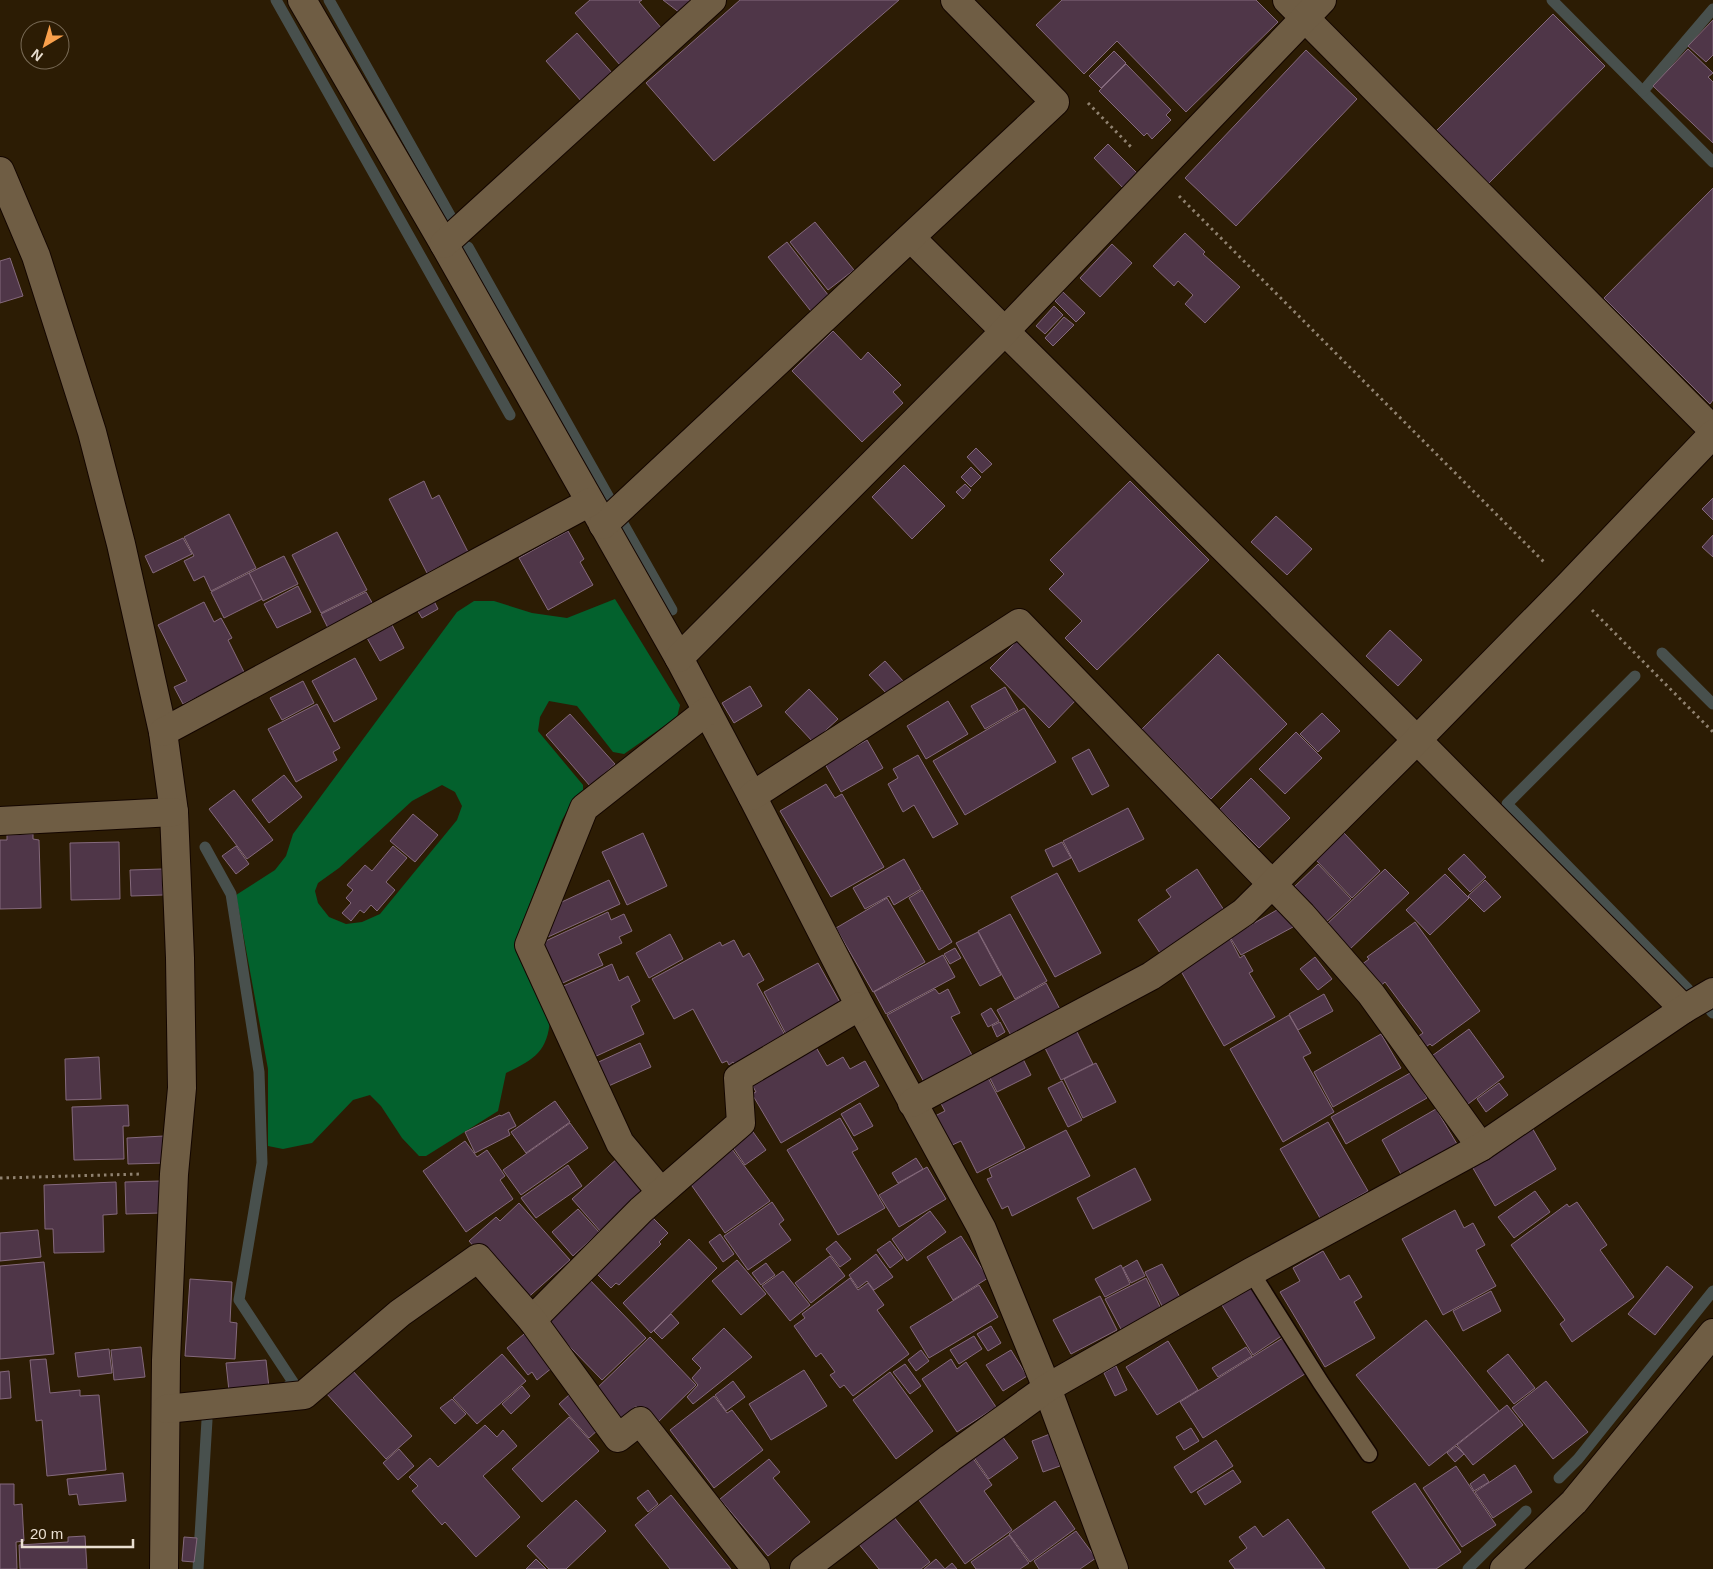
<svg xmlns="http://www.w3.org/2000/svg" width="1713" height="1569" font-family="Arial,sans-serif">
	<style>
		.forest { fill: #03612d; fill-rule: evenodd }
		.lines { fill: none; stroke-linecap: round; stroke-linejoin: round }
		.stream { stroke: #48504d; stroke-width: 11 }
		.building { fill: #4f3648; stroke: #84697c }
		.service-casing { stroke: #140600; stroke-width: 19 }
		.minor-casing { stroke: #140600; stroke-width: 30 }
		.path { stroke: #908270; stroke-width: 3; stroke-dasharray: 2.5 4; stroke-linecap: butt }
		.service { stroke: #6f5d44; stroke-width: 16 }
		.minor { stroke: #6f5d44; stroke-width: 28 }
	</style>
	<rect width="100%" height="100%" fill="#2c1c04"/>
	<path class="forest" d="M615,599L680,705L677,717L624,754L613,752L577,706L549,701L540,717L538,731L583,785V792L572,802L562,820L521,926L518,943L550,1019C548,1052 533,1060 506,1073L498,1111L426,1156H419L402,1138L381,1106L370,1095L353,1100L312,1143L283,1149L268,1146V1069L236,895L275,870L286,856L293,834L457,612L474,601H494L532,613L567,618ZM442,785L455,792L462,806L457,820L380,914L362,922L346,924L329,917L318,903L315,891L318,883L339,868L412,801Z"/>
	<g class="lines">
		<g class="stream">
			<path d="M276,0L510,415"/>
			<path d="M329,0L452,219"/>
			<path d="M1552,0L1713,162"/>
			<path d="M1643,91L1713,9"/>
			<path d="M468,247L612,503"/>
			<path d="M621,520L672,610"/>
			<path d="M1662,653L1713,704"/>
			<path d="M1635,676L1507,804L1688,989"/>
			<path d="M205,847L231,894L259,1072L262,1163L239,1300L293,1382L283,1390H280"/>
			<path d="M1711,1011L1713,1013"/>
			<path d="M1559,1478L1578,1459L1713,1291"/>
			<path d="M198,1569L207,1420"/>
			<path d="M1468,1569L1526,1511"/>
		</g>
	</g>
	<g class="building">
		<path d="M590,0H642L639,2L662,29L620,65L575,13Z"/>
		<path d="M663,0H690L680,13Z"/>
		<path d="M740,0H899L714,161L646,83Z"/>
		<path d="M1062,0H1256L1278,22L1186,112L1117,41L1084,74L1036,25Z"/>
		<path d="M1553,14L1605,66L1489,183L1436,131Z"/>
		<path d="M1713,20V55L1706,62L1688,46Z"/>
		<path d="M577,33L613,74L582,102L546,61Z"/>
		<path d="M1688,49L1713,73L1708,77L1713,82V143L1653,86Z"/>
		<path d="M1306,50L1357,99L1236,226L1185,178Z"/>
		<path d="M1114,51L1126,63L1101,88L1089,76Z"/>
		<path d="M1126,64L1171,110L1166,115L1171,120L1152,139L1147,133L1144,136L1099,91Z"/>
		<path d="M1108,144L1139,175L1124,189L1094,158Z"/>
		<path d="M1713,188V400L1710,404L1604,298Z"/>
		<path d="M815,222L854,270L828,290L790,242Z"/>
		<path d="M1185,233L1205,252L1203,254L1240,287L1205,323L1185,304L1193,295L1178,281L1174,286L1153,266Z"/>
		<path d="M787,242L832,300L814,315L768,257Z"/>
		<path d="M1112,244L1132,263L1100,297L1080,278Z"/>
		<path d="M10,258L23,296L0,303V261Z"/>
		<path d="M1063,292L1085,313L1076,322L1055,301Z"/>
		<path d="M1054,306L1063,315L1045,334L1036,326Z"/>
		<path d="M1064,317L1074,325L1053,346L1045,338Z"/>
		<path d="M833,331L861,360L868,352L901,385L893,392L903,403L862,442L792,371Z"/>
		<path d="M976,448L992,464L982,473L967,457Z"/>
		<path d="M904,465L945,506L912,539L872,497Z"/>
		<path d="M971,467L981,477L971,487L961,477Z"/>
		<path d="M424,481L432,499L439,495L468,552L427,573L389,499Z"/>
		<path d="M1130,481L1209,560L1097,670L1065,638L1082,621L1049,589L1064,574L1050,560Z"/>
		<path d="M965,484L971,490L963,499L956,492Z"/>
		<path d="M1713,498V520L1702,509Z"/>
		<path d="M229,514L256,568L211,591L204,576L194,581L184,561L194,556L184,537Z"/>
		<path d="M1276,516L1312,549L1287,575L1251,542Z"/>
		<path d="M568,531L584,559L580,562L593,585L548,610L519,558Z"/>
		<path d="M337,532L367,590L321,613L292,555Z"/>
		<path d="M1713,535V557L1702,547Z"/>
		<path d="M183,538L192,554L153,573L145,556Z"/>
		<path d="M284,556L298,584L263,601L249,573Z"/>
		<path d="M249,573L262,599L224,618L211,592Z"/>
		<path d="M298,586L311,612L277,628L264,604Z"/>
		<path d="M366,592L374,606L328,628L321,614Z"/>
		<path d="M433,599L438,609L422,618L416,608Z"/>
		<path d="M204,602L214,622L221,618L232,638L228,640L245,674L183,704L174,687L187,681L158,625Z"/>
		<path d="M392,625L404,648L380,661L367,638Z"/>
		<path d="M1390,630L1422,660L1398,686L1366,656Z"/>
		<path d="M1018,640L1077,699L1049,728L990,668Z"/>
		<path d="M1218,654L1287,724L1211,799L1142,729Z"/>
		<path d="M355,658L377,699L334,722L312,681Z"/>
		<path d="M885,661L903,681L888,695L869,675Z"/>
		<path d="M303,681L314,703L282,720L270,698Z"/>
		<path d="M750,686L762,706L734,723L722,703Z"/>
		<path d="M1005,687L1018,710L985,729L971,706Z"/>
		<path d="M809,689L838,719L813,742L785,712Z"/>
		<path d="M948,701L968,734L926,759L907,726Z"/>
		<path d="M317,704L340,748L333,752L337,760L296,782L268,729Z"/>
		<path d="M1024,708L1056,762L965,815L933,761Z"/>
		<path d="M1322,713L1340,731L1318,752L1300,734Z"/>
		<path d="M570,714L615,764L590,786L546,735Z"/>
		<path d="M1296,732L1322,758L1285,794L1259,769Z"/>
		<path d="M867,740L883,768L841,792L825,764Z"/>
		<path d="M1089,749L1109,786L1092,795L1072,758Z"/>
		<path d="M918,755L958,824L933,838L914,805L903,812L888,784L898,778L893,769Z"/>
		<path d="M284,775L302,797L269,823L252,800Z"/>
		<path d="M1251,778L1290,818L1259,848L1220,809Z"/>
		<path d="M826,784L835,798L842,794L884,867L831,897L780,811Z"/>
		<path d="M234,790L273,840L247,859L209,809Z"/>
		<path d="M1128,808L1144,839L1079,872L1063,841Z"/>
		<path d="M413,814L438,835L415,862L390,841Z"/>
		<path d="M643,833L667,886L627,905L602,852Z"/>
		<path d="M1344,833L1380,871L1352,898L1316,860Z"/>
		<path d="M33,834V839L39,840L41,908L0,909V840H7V835Z"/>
		<path d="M119,842L120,899L71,900L70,843Z"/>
		<path d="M1062,842L1071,858L1053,867L1045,850Z"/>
		<path d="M236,846L249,864L236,874L222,856Z"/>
		<path d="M393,846L407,858L386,882L395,890L377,911L371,905L364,913L360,910L351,921L342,913L351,903L346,898L353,890L347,885L365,865L372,871Z"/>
		<path d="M1464,854L1486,877L1470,892L1448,869Z"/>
		<path d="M904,859L921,889L894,905L889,896L865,909L853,888Z"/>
		<path d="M1318,864L1351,899L1324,924L1292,889Z"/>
		<path d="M162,869L163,895L131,896L130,870Z"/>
		<path d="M1197,869L1224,910L1160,953L1138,920L1171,897L1166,890Z"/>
		<path d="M1385,869L1409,893L1349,950L1326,925Z"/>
		<path d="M1057,873L1101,953L1055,977L1011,897Z"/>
		<path d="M1445,874L1469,898L1430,935L1406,910Z"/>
		<path d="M609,880L620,904L548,937L543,927L551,907Z"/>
		<path d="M1485,880L1501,897L1484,912L1468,896Z"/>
		<path d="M922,890L952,942L939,950L909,898Z"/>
		<path d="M887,898L925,962L873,992L836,928Z"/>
		<path d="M1282,907L1293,927L1241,955L1230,937Z"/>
		<path d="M608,912L611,920L624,914L632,931L619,937L622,943L598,954L603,965L556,986L537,945Z"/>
		<path d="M1010,914L1047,981L1015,999L978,931Z"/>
		<path d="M1415,922L1480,1011L1432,1046L1430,1044L1420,1051L1413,1040L1423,1033L1385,982L1378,988L1361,965L1369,959L1367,957Z"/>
		<path d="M978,932L1001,975L980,986L956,943Z"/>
		<path d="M670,934L683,959L649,978L636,953Z"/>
		<path d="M1229,937L1240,958L1244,955L1253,971L1249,973L1275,1017L1224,1046L1178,966Z"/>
		<path d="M734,940L743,957L749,953L764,980L757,984L787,1039L736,1067L733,1062L729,1065L727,1061L722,1063L693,1009L674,1019L652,979L720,942L722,946Z"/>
		<path d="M955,948L961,958L950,964L944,954Z"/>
		<path d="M943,955L955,977L886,1014L874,992Z"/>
		<path d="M1315,957L1332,979L1318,990L1300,969Z"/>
		<path d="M818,963L842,1006L787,1036L764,992Z"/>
		<path d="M612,964L619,981L628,976L640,1001L631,1006L644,1034L590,1059L557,989Z"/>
		<path d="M1046,983L1063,1015L1014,1041L997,1010Z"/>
		<path d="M935,989L939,994L948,989L960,1013L951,1017L972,1055L924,1082L887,1015Z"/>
		<path d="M1324,994L1333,1011L1298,1030L1289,1014Z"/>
		<path d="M991,1008L999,1021L988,1027L981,1014Z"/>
		<path d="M1289,1015L1311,1053L1303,1057L1334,1112L1283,1142L1230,1049Z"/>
		<path d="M1000,1022L1005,1032L997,1037L992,1026Z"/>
		<path d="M1075,1028L1093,1064L1061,1080L1043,1044Z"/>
		<path d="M1469,1029L1504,1077L1464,1107L1429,1058Z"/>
		<path d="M1381,1034L1401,1068L1333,1107L1314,1072Z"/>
		<path d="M813,1042L827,1066L843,1057L850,1069L865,1061L879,1086L781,1143L752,1094L756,1092L749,1079Z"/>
		<path d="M640,1043L651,1067L604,1088L592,1065Z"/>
		<path d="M99,1057L101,1099L66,1100L65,1059Z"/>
		<path d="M1022,1057L1031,1075L997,1092L988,1074Z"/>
		<path d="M1096,1063L1116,1102L1083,1118L1064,1079Z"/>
		<path d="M1412,1072L1427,1098L1346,1144L1331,1117Z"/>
		<path d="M986,1074L1025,1148L977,1173L961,1141L950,1146L935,1116L945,1111L938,1098Z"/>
		<path d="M1062,1081L1082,1120L1068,1127L1048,1088Z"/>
		<path d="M1499,1083L1508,1095L1486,1112L1477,1099Z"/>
		<path d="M555,1101L570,1122L526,1153L511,1132Z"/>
		<path d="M860,1103L873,1126L854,1136L841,1114Z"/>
		<path d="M128,1105L129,1126H123L124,1159L74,1160L72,1107Z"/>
		<path d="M1436,1109L1457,1144L1402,1176L1382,1140Z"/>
		<path d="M509,1112L516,1126L508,1130L510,1135L475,1153L465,1132L500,1115L501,1116Z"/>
		<path d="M840,1118L858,1149L852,1152L885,1208L838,1235L787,1150Z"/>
		<path d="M1328,1122L1368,1191L1320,1218L1280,1149Z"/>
		<path d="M570,1123L588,1148L521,1195L503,1170Z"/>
		<path d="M748,1125L766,1150L745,1165L728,1140Z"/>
		<path d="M1531,1126L1556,1169L1495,1206L1470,1163Z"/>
		<path d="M1066,1130L1090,1176L1012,1216L1008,1206L1002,1209L987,1179L992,1177L989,1169Z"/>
		<path d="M164,1136L165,1163L128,1164L127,1138Z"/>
		<path d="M465,1141L477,1157L487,1150L505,1176L500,1180L513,1199L466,1232L423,1171Z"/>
		<path d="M729,1145L770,1201L725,1233L685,1176Z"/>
		<path d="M618,1158L647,1191L601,1232L572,1199Z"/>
		<path d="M916,1158L923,1169L898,1183L892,1173Z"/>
		<path d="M568,1165L582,1186L536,1218L521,1198Z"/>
		<path d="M927,1167L946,1199L899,1227L879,1195Z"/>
		<path d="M1135,1168L1151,1200L1093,1229L1077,1198Z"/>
		<path d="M160,1181L161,1213L126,1214L125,1182Z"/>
		<path d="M116,1182L117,1214L103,1215L104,1252L54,1253L53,1229H45L44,1185Z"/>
		<path d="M1535,1191L1550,1212L1514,1238L1498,1217Z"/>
		<path d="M772,1202L784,1220L779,1224L791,1240L748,1270L724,1236Z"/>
		<path d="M1577,1202L1607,1245L1600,1250L1634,1297L1572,1342L1560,1324L1565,1320L1511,1245L1567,1204L1569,1207Z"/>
		<path d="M519,1203L570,1260L523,1302L469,1241L496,1217L500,1221Z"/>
		<path d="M578,1209L599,1232L573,1256L552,1232Z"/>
		<path d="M1455,1210L1464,1228L1473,1223L1485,1245L1476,1250L1496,1286L1443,1315L1402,1239Z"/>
		<path d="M930,1211L946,1232L907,1261L892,1239Z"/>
		<path d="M647,1212L668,1233L659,1242L661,1244L619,1285L616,1283L611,1288L590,1267Z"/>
		<path d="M38,1230L41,1257L0,1261V1233Z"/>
		<path d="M720,1234L734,1254L723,1262L709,1242Z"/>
		<path d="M961,1236L988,1278L953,1300L927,1257Z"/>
		<path d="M689,1239L717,1268L651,1333L623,1303Z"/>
		<path d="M836,1241L851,1259L840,1267L826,1249Z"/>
		<path d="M890,1241L903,1258L890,1268L877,1250Z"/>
		<path d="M1323,1251L1340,1280L1349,1275L1362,1297L1354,1302L1375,1338L1325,1367L1280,1292L1300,1281L1293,1268Z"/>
		<path d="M876,1254L893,1277L874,1290L867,1281L858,1288L849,1275Z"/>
		<path d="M830,1256L845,1276L811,1303L795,1283Z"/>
		<path d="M737,1260L766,1294L741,1315L712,1281Z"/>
		<path d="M1137,1260L1145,1276L1131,1283L1123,1268Z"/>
		<path d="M44,1262L54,1354L0,1359V1266Z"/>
		<path d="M766,1263L775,1275L761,1285L752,1273Z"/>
		<path d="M1162,1264L1182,1301L1164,1310L1145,1272Z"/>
		<path d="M1121,1265L1130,1284L1105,1297L1095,1279Z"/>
		<path d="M1667,1266L1693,1287L1655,1335L1628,1314Z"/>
		<path d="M783,1271L810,1305L790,1321L762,1286Z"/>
		<path d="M587,1277L646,1338L602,1380L543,1319Z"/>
		<path d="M850,1278L858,1290L868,1283L884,1305L877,1310L909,1354L853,1396L844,1385L840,1388L830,1375L835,1372L821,1353L816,1357L794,1326L805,1318L802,1314Z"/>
		<path d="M1146,1278L1162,1311L1122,1331L1105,1299Z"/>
		<path d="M190,1279L232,1282L230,1322L237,1323L235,1359L185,1356Z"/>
		<path d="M1251,1283L1283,1335L1253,1355L1220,1302Z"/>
		<path d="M979,1285L998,1317L929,1358L910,1327Z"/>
		<path d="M1491,1291L1501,1311L1463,1331L1453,1311Z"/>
		<path d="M1100,1296L1117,1330L1071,1354L1053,1320Z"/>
		<path d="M671,1314L679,1323L662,1339L654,1331Z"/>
		<path d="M1426,1320L1499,1411L1429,1466L1356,1375Z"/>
		<path d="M991,1326L1001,1343L988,1351L977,1334Z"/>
		<path d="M724,1328L752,1357L693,1404L687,1397L698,1385L692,1378L701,1368L692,1359Z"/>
		<path d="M529,1330L553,1367L537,1380L532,1372L528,1375L507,1348Z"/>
		<path d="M974,1336L982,1349L959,1364L950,1350Z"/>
		<path d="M1286,1336L1308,1372L1203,1438L1180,1402Z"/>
		<path d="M650,1337L696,1385L655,1425L636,1406L621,1419L594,1391Z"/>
		<path d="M1168,1341L1198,1390L1157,1415L1126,1367Z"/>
		<path d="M141,1347L145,1377L114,1380L111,1350Z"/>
		<path d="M1246,1347L1252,1356L1218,1377L1212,1368Z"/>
		<path d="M109,1349L112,1373L78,1377L75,1353Z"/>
		<path d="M921,1350L929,1361L916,1371L908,1360Z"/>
		<path d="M1011,1350L1027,1376L1003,1391L986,1365Z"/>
		<path d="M502,1354L526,1381L477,1424L453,1398Z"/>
		<path d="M1508,1354L1535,1388L1514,1404L1487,1371Z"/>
		<path d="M46,1359L50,1393L80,1390V1396L99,1395L106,1470L47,1476L42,1420L36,1421L30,1360Z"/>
		<path d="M951,1359L957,1369L966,1362L996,1407L957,1432L922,1379Z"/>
		<path d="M266,1360L269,1388L229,1391L226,1363Z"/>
		<path d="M905,1364L921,1386L910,1394L893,1372Z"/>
		<path d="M1116,1366L1127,1390L1115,1396L1104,1373Z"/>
		<path d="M352,1370L412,1436L386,1459L326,1393Z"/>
		<path d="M804,1370L827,1406L771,1440L749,1404Z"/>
		<path d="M9,1371L11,1398L0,1399V1372Z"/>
		<path d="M890,1372L933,1431L896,1459L853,1400Z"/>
		<path d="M733,1381L745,1397L726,1411L715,1395Z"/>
		<path d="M1546,1381L1588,1432L1553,1459L1512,1408Z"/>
		<path d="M522,1386L530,1396L511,1414L502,1404Z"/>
		<path d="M569,1395L599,1429L589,1438L559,1404Z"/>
		<path d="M714,1396L727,1413L732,1410L763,1450L714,1488L670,1430Z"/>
		<path d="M452,1399L466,1414L455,1424L440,1408Z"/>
		<path d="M1507,1405L1523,1425L1473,1465L1457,1445Z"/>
		<path d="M569,1417L599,1451L542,1502L512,1469Z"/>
		<path d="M485,1425L497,1437L503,1430L517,1446L483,1476L520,1517L476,1557L445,1522L442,1525L412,1491L418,1486L409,1477L430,1458L438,1467Z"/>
		<path d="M1191,1428L1199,1441L1184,1450L1176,1437Z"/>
		<path d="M1050,1434L1060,1466L1043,1472L1032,1441Z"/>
		<path d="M1002,1436L1018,1458L989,1479L973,1456Z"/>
		<path d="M1216,1440L1233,1466L1191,1493L1174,1467Z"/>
		<path d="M1456,1446L1464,1454L1455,1462L1447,1453Z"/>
		<path d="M399,1449L414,1466L398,1480L383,1463Z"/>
		<path d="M972,1457L992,1485L984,1491L1012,1530L965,1564L916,1496Z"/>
		<path d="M769,1459L780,1472L773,1478L810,1522L768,1556L720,1499Z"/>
		<path d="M1515,1465L1532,1492L1493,1518L1475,1492Z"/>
		<path d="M1456,1466L1496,1525L1462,1547L1423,1488Z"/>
		<path d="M1233,1470L1241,1482L1205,1505L1197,1492Z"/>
		<path d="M123,1473L126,1501L79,1505L77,1494L69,1495L67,1479Z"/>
		<path d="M1484,1474L1489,1482L1474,1491L1470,1484Z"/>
		<path d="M1415,1483L1461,1552L1436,1569H1410L1372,1512Z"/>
		<path d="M0,1484H14V1505L22,1504L24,1541L16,1542L17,1569H0Z"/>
		<path d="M648,1490L658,1504L648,1512L637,1498Z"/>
		<path d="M671,1495L731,1569H670L635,1525Z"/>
		<path d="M576,1500L606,1531L566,1569H549L527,1546Z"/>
		<path d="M1055,1501L1075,1529L1030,1562L1009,1534Z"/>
		<path d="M893,1516L930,1562L921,1569H879L858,1543Z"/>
		<path d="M1288,1519L1325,1569H1235L1229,1561L1247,1548L1239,1537L1255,1526L1263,1537Z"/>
		<path d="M1076,1531L1096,1558L1080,1569H1039L1034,1561Z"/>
		<path d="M1009,1535L1029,1563L1020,1569H976L971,1562Z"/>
		<path d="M85,1536L87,1569H20L19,1545L68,1542V1537Z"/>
		<path d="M184,1537L197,1538L194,1562L182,1561Z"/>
		<path d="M536,1559L546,1569H526Z"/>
		<path d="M936,1559L945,1569L952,1563L957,1569H924Z"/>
	</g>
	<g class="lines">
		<defs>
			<path id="service" d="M1251,1272L1321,1383L1369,1454"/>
			<g id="minor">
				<path d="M302,0L444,244L679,658L752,796L860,1006L982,1229L1047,1388L1114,1569"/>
				<path d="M1287,0L1713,430"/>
				<path d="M0,171L36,256L92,432L121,544L163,732L174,812L180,958L182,1088L174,1174L166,1360L164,1569"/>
				<path d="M911,238L1417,740L1684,1009"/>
				<path d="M444,244L712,0"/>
				<path d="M603,525L1055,102L955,0"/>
				<path d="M679,658L1005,331L1322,0"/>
				<path d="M163,732L590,502"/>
				<path d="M752,796L1019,623L1302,915L1371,994L1481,1147"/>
				<path d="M0,821L174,812"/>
				<path d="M912,1103L1151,976L1244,912L1417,740L1568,586L1713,434"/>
				<path d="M661,1192L620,1143L529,945L584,808L707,711"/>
				<path d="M532,1320L641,1210L741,1123L738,1078L860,1006"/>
				<path d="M166,1409L304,1395L400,1313L478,1258L532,1320L618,1438L640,1421L756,1569"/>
				<path d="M804,1569L950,1458L1047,1388L1251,1272L1481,1147L1684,1009L1713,992"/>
				<path d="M1504,1569L1574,1502L1713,1333"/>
			</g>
		</defs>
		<use href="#service" class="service-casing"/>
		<use href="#minor" class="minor-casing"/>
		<g class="path">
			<path d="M1088,103L1133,149"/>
			<path d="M1179,196L1545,563"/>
			<path d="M1592,610L1713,732"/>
			<path d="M0,1178L141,1174"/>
		</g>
		<use href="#service" class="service"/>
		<use href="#minor" class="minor"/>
	</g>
	<g transform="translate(45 45) rotate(218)"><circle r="24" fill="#2c1c04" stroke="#786a56"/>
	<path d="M0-4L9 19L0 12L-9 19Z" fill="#f9a04c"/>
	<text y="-8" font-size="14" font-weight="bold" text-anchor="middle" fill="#eadfd1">N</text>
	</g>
	<path d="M22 1539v8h111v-8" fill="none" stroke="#eadfd1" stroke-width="2.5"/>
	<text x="30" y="1539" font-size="15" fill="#eadfd1" stroke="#2c1c04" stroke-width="4" paint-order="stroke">20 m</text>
</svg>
